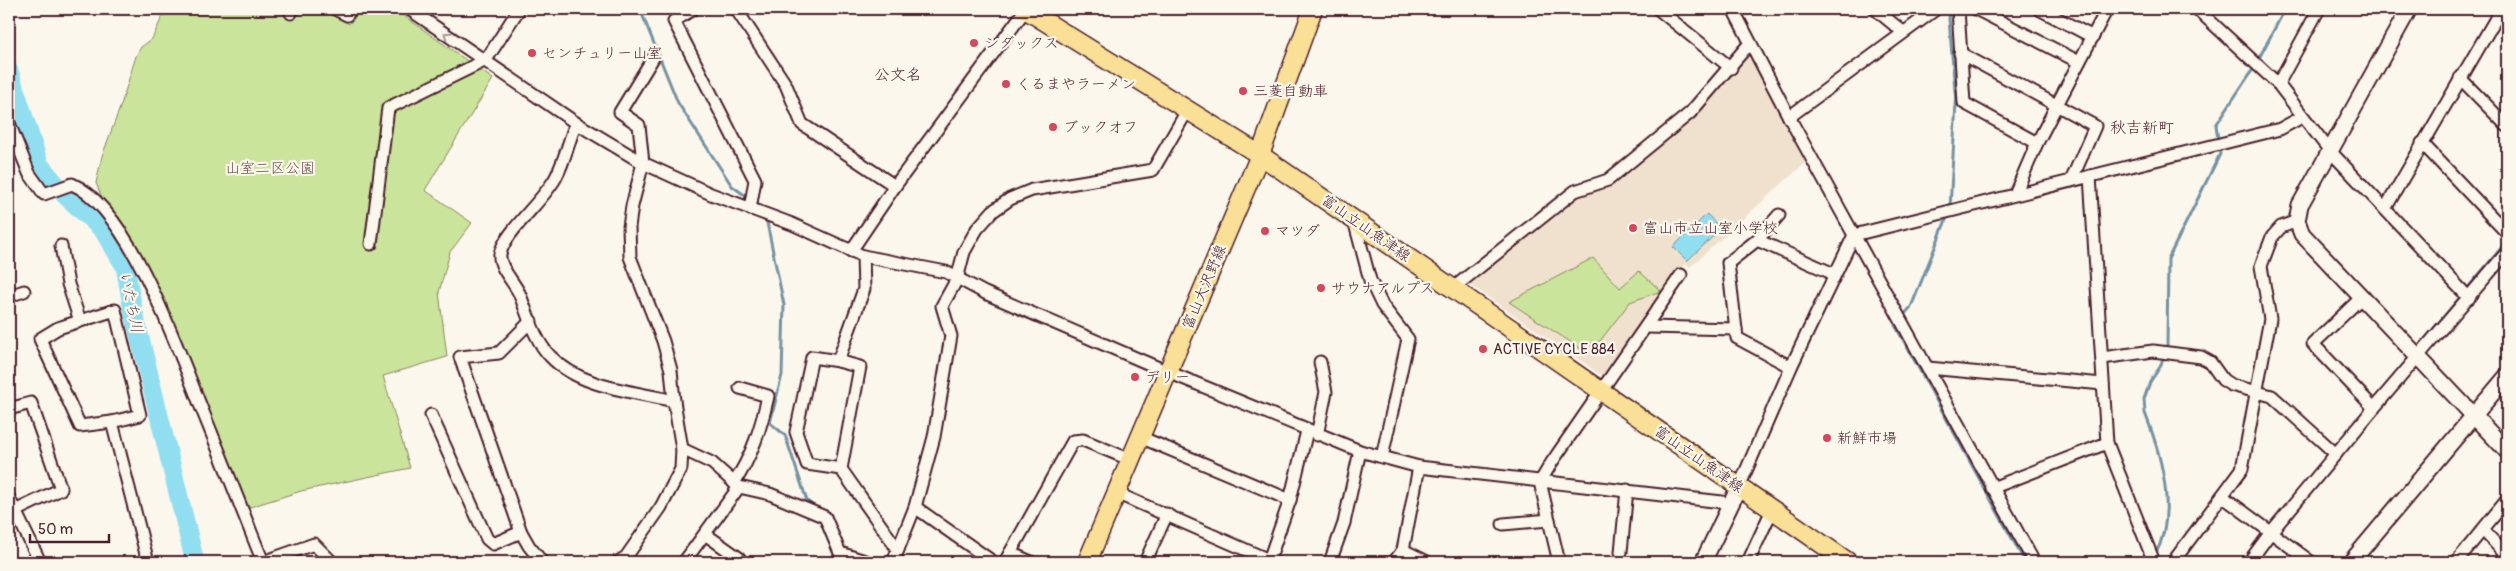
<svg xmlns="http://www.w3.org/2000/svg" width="2516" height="571" font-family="Pangolin,'Klee One',sans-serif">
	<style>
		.built { fill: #efe1cd }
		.green { fill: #cae49b; stroke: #8a8263 }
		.water { fill: #91def1; stroke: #7592a2 }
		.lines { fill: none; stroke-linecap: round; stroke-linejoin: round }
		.stream { stroke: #7592a2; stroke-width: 3 }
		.river { stroke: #91def1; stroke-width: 19 }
		.street-casing { stroke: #4a1f2b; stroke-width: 15 }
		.secondary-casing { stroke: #4a1f2b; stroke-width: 19 }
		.primary-casing { stroke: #4a1f2b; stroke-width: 21 }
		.street { stroke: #fbf7ec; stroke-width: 11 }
		.secondary { stroke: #fbf7ec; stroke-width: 15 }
		.primary { stroke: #fadf96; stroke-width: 18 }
		.oneway { stroke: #ab9695 }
		.poi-dot { fill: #d1495b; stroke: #fbf7ec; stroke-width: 2 }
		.labels { text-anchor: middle; stroke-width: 4.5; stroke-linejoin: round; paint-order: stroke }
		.poi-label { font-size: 15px; fill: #4a1f2b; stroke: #fbf7ec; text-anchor: start }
		.park-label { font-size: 15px; fill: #6a5047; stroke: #fbf7ec }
		.street-label { font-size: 15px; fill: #4a1f2b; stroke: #fbf7ec }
		.neighbourhood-label { font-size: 16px; fill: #4a1f2b; stroke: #fbf7ec }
		.water-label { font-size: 16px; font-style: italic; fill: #5c4f5c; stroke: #fbf7ec }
	</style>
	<rect width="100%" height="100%" fill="#fbf7ec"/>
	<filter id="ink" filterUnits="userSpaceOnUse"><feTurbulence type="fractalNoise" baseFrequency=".02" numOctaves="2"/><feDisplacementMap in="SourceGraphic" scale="10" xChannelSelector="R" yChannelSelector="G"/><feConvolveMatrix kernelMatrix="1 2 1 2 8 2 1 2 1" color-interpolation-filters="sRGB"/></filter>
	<g filter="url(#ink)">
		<path class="built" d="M1748,54L1807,161L1690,267L1686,263L1607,379L1466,282L1576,194L1609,186Z"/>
		<g class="green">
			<path d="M166,9H287L299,15L303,9H323L349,24L362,9H394L493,79L425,190L472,223L450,252L439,292L447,357L383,376L410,468L301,491L247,508L138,250L103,200L96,183L102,156L121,105L136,56L141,47L152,39Z"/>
			<path d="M1593,258L1620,288L1639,271L1661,291L1630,302L1600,341L1581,349L1509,302Z"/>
		</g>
		<path class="water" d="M1707,214L1721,229L1687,261L1673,247Z"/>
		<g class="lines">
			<g class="stream">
				<path d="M640,9L678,103L732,186L750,199"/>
				<path d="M2485,9L2493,17"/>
				<path d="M2497,21L2507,31"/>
				<path d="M2258,60L2285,9"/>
				<path d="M1950,208L1956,103L1949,19L1950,9"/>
				<path d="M1948,215L1911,307L1895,325L2025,562"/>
				<path d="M766,218L784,305L782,375L770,423L785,435L807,501L816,508"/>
				<path d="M2420,345L2507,241"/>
				<path d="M2502,498L2507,492"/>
				<path d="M2155,555C2178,514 2161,454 2145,413L2144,399L2150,382L2160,367L2167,347L2168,259L2220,154L2216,125L2255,66"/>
			</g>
			<path class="river" d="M9,71L39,164L65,195L103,230L125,266L133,310L195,562"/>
			<defs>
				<g id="street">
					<path d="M335,9L347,15L351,9"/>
					<path d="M409,9L576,123L643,163L711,194L792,224L863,256L946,272L985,293L1161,369L1360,451L1419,467L1722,502L1731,505"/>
					<path d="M693,9L674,21L755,180L750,209"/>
					<path d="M736,9L786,85L802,124L895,186"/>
					<path d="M1658,9L1731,68"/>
					<path d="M1733,9L1789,117L2034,562"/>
					<path d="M1875,9L1903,32"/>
					<path d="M1958,9L1964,103L2037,143"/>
					<path d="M1976,9L2079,62"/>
					<path d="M2039,9L2093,37"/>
					<path d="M2197,9L2278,84L2330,151L2469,298"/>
					<path d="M291,13L293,9"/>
					<path d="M1960,53L2095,126L2071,181"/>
					<path d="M2460,78L2507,126"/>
					<path d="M2278,84L2319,9"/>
					<path d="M1789,117L1936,9"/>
					<path d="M9,123L29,173L44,194L72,184C129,208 178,350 201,407C222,458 242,510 263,562"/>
					<path d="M576,123C569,140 565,160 556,177C545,199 504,233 500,254C498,267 515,283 520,295C528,315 535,341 550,356C580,388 633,391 674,401"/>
					<path d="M2422,143L2507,233"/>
					<path d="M2090,176L2107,443L2154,562"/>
					<path d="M2015,194L2037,143L2107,9"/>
					<path d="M2385,209L2499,13"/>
					<path d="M1779,215L1757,240L1728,263L1737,338L1791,367"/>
					<path d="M1354,220L1370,280L1382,305L1408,339L1382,457"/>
					<path d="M1757,240L1834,274"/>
					<path d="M371,244L388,108L486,60L519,9"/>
					<path d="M61,246L68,284L80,321"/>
					<path d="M851,251L895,186L1026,9"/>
					<path d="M863,256L864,289L838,361L812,357L796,432L807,464L841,469L898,550"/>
					<path d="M1452,289L1575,191L1608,180L1690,113L1750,43"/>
					<path d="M9,296L24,291"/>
					<path d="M2362,297L2313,344L2374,408"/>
					<path d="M115,310L140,415L112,422L80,426L40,339L58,328Z"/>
					<path d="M1646,327L1736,329"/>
					<path d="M2102,358L2153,351L2201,357L2210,362L2223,380L2231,385L2272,396L2336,454"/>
					<path d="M838,361L860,367L841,469"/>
					<path d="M1928,368L2103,384"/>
					<path d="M9,409L31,403L61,489L15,511"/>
					<path d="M431,415L487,539L493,544L521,532L529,546L542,562"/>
					<path d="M112,422L148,562"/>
					<path d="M1317,435L1326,392L1320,362"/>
					<path d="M1140,437L1290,500"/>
					<path d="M682,449L712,463L739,487L770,494L825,517L840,553L868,562"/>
					<path d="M734,483C752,456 761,428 768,396L740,388"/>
					<path d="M1739,487L1791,367L1854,235L2280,129L2302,117"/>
					<path d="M1992,488L2107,443"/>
					<path d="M1116,493L1269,560L1290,500L1307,431"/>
					<path d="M2222,496L2311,562"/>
					<path d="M9,498L40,562"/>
					<path d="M915,507L993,562"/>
					<path d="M1503,524L1549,520"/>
					<path d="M2483,530L2507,556"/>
					<path d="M521,532L460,357L499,353L531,321"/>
					<path d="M705,534L739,558L738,562"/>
					<path d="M1403,550L1427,562"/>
					<path d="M1621,552L1627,490"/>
					<path d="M1010,553L1031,562"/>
					<path d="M263,562L314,544L332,562"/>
					<path d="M618,562L626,557L661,507L681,469L682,449L674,401L671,370L663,341L630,257L629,227L632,206L643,163L639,125L620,112L653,58"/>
					<path d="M684,562L739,487"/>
					<path d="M893,562L915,507L934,437L951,336L942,306L957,279L964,252L977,229L993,211L1010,199L1032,190L1153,170L1187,111"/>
					<path d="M1005,562L1073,441L1083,440L1131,460"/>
					<path d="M1145,562L1167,514"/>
					<path d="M1330,562L1344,523L1360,451"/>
					<path d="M1394,562L1403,550L1419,467"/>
					<path d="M1559,562L1540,482L1552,462L1681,275"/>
					<path d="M1748,562L1772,510"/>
					<path d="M2173,562L2242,469L2270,319L2261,266L2272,237L2281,227L2297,221"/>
					<path d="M2249,562L2271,532L2374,408L2507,252"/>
					<path d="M2456,562L2507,500"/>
				</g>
				<g id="secondary">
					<path d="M2409,9L2300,205L2297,221L2302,234L2507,451"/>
					<path d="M1703,562L1739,487"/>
					<path d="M2351,562L2507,376"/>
				</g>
				<g id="primary">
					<path d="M1025,9L1260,155L1848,562"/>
					<path d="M1087,562L1260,155L1313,9"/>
				</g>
			</defs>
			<use href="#street" class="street-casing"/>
			<use href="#secondary" class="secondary-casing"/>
			<use href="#primary" class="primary-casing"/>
			<use href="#street" class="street"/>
			<use href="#secondary" class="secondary"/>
			<use href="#primary" class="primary"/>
		</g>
		<defs><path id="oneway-chevron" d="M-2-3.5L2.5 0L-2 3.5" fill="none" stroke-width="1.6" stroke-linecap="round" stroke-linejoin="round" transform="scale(1.25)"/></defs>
		<use class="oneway" href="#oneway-chevron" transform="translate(447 35) rotate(-146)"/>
	</g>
	<g class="poi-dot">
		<circle cx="974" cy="43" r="5"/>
		<circle cx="532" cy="53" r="5"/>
		<circle cx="1006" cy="84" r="5"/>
		<circle cx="1243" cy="91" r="5"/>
		<circle cx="1053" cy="127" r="5"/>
		<circle cx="1633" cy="228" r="5"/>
		<circle cx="1265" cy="231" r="5"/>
		<circle cx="1321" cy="288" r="5"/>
		<circle cx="1483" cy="349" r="5"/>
		<circle cx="1135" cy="377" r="5"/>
		<circle cx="1827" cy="438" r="5"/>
	</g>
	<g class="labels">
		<g class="poi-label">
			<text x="984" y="48">シダックス</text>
			<text x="542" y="58">センチュリー山室</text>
			<text x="1016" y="89">くるまやラーメン</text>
			<text x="1253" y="96">三菱自動車</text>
			<text x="1063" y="132">ブックオフ</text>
			<text x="1643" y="233">富山市立山室小学校</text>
			<text x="1275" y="236">マツダ</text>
			<text x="1331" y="293">サウナアルプス</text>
			<text x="1493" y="354">ACTIVE CYCLE 884</text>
			<text x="1145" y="382">デリー</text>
			<text x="1837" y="443">新鮮市場</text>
		</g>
		<g class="park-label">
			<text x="270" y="173">山室二区公園</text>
		</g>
		<g class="street-label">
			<text transform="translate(1366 228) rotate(35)" y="5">富山立山魚津線</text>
			<text transform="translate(1204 287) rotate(-67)" y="5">富山大沢野線</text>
			<text transform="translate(1699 459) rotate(35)" y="5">富山立山魚津線</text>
		</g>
		<g class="neighbourhood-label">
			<text x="898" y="80">公文名</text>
			<text x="2142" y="133">秋吉新町</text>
		</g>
		<g class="water-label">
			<text transform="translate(132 302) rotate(78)" y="6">いたち川</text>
		</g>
	</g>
	<rect width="2516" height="571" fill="none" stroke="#fbf7ec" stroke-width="30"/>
	<rect x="15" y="15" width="2486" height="541" fill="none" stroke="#4a1f2b" stroke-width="2" filter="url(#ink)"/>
	<path d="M30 534v8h79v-8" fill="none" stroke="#4a1f2b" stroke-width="2.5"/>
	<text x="38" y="534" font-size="15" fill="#4a1f2b" stroke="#fbf7ec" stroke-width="4" paint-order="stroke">50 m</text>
</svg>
